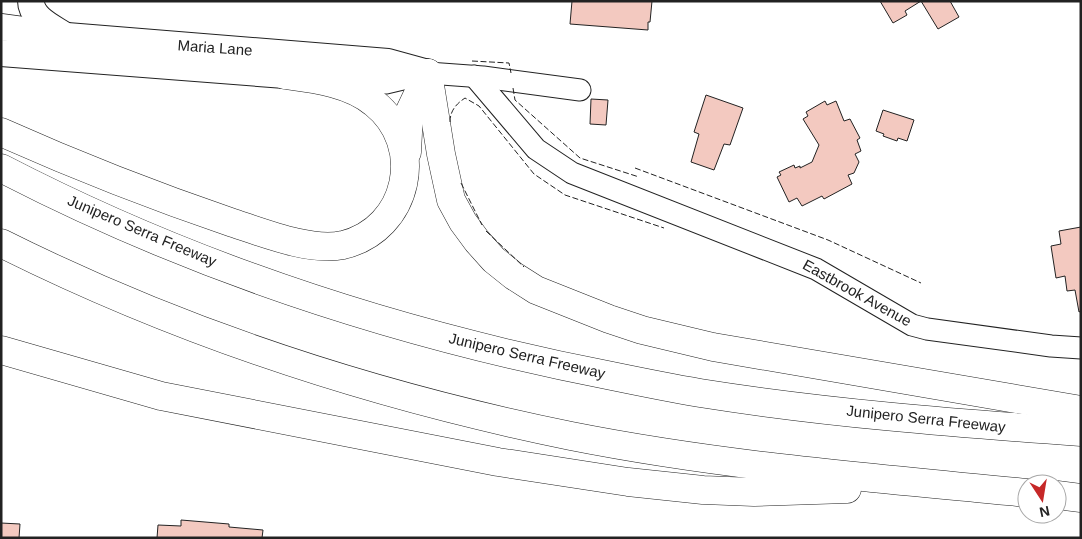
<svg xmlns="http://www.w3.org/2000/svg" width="1082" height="539" font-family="Arial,sans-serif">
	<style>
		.building { fill: #f3c9c0; stroke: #222 }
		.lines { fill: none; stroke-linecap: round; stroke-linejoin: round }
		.minor-casing { stroke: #222; stroke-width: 23 }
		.major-casing { stroke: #222; stroke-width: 28 }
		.highway-casing { stroke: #222; stroke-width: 29 }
		.minor { stroke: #fff; stroke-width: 21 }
		.major { stroke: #fff; stroke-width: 26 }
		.highway { stroke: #fff; stroke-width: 28 }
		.fence { stroke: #222; stroke-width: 1; stroke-dasharray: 6 2.5; stroke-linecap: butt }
		.labels { text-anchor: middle; stroke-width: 4; stroke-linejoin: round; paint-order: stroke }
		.street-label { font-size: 15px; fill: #222; stroke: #fff }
	</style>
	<rect width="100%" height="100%" fill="#fff"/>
	<g class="building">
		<path d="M572,1H652L650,22H648V30L570,24Z"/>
		<path d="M880,1H921L905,11L907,15L893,23Z"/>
		<path d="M921,1H950L959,17L938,29Z"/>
		<path d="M706,95L743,108L730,145L724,144L714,170L691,162L699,134L694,132Z"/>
		<path d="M591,99L608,100L606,125L590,124Z"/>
		<path d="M825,101L827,105L836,101L844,121L850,119L860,138L857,140L861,151L855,154L859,162L854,173L848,175L852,184L824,199L822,196L802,206L797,198L789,202L777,177L781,175L779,172L794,165L795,168L800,166V168L812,162L819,145L803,119L808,116L806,112Z"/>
		<path d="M883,110L914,120L907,141L898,138L897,141L883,136L884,134L876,131Z"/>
		<path d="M1081,227V311L1079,312L1075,290L1067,291L1065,276L1056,278L1051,246L1061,244L1059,231Z"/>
		<path d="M181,520L229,524V527L263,530L262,538H157L158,525L181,526Z"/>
		<path d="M1,523L20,524L19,538H1Z"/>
	</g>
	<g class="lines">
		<defs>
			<g id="minor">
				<path d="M474,76L536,149L572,173L816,269L912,325L927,329L1051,346L1081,348"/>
				<path d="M338,79L386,83L428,73L483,77L580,90"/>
			</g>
			<g id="major">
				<path d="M31,1C31,18 52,27 64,35"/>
				<path d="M1,27L67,36L388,62L428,73"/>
				<path d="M1,53L285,75"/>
			</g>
			<g id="highway">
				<path d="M428,73L441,154L451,200L463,222L477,241L494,260L514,276L536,290L609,319L642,330L713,347L1081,410"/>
				<path d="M1,132C77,166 154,196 233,223C264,233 311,252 343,245C409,229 427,145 374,103C350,83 315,79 285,75"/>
				<path d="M407,152L409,113L428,73"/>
				<path d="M1,168C192,267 401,335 612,376C641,382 671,388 700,393C826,413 954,423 1081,432"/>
				<path d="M1,243C181,333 375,396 571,436C722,466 875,478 1027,493"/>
				<path d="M1,350L161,396L498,462L628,482L703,490L754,492L847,489"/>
				<path d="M1057,495L1081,498"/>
			</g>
		</defs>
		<use href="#minor" class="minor-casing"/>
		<use href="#major" class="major-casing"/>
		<use href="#highway" class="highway-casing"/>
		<use href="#minor" class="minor"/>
		<use href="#major" class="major"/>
		<use href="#highway" class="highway"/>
		<g class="fence">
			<path d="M472,61L509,63L511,73"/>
			<path d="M513,88L515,100L580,158L639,177"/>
			<path d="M450,122C450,111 456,104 465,98L479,106L534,174L565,195L664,228"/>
			<path d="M635,168L828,240L921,283"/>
			<path d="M461,183L482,225"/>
			<path d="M486,231L524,267"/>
		</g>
	</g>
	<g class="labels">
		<g class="street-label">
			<text transform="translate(215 48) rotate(4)" y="5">Maria Lane</text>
			<text transform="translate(142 231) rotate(23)" y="5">Junipero Serra Freeway</text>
			<text transform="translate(857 293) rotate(29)" y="5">Eastbrook Avenue</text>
			<text transform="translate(527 356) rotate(13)" y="5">Junipero Serra Freeway</text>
			<text transform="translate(926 419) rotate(6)" y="5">Junipero Serra Freeway</text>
		</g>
	</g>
	<rect width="1082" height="539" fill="none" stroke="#222222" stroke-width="5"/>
	<g transform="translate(1042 499) rotate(168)"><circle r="24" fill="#ffffff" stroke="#a7a7a7"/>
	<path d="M0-4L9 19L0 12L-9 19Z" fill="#c62828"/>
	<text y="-8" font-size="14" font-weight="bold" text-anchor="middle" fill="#222222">N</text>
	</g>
</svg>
